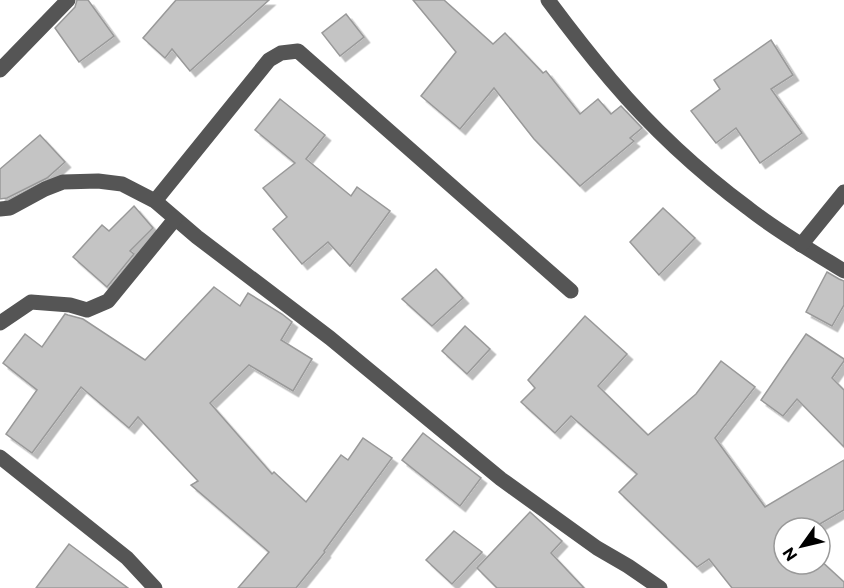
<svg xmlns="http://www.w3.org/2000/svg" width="844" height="588" font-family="Commissioner,sans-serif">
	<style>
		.building { fill: #c4c4c4; stroke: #999; stroke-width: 1.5; filter: url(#shadow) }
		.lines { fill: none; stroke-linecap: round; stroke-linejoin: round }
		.minor { stroke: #555; stroke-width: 15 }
	</style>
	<defs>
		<filter id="shadow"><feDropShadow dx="5.5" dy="5.5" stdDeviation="0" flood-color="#0004"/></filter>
	</defs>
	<rect width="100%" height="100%" fill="#fff"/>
	<g class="building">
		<path d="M77,0H88L114,36L79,62L55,28L75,7Z"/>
		<path d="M176,0H269L190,71L172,49L165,58L143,38Z"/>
		<path d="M413,0H444L493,44L505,33L543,73L546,71L580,114L598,99L611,114L621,106L642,128L630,138L634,141L580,186L534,139L494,88L460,129L421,96L456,52Z"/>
		<path d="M346,14L364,37L340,56L322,33Z"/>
		<path d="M771,40L793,75L771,89L802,133L760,163L736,128L716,143L691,111L720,89L714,80Z"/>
		<path d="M280,99L325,135L306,159L351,196L357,187L390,211L350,266L328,242L302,264L273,229L287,217L263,188L295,163L255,130Z"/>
		<path d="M40,135L65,162L47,178L7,198L0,199V169Z"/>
		<path d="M134,206L153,228L130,251L134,254L107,287L73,257L102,225L109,231Z"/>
		<path d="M663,208L695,238L659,275L630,242Z"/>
		<path d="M436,269L463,298L432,326L402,299Z"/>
		<path d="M827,272L839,279L844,281V305L832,326L806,312Z"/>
		<path d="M214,287L240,306L248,293L282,314L292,322L281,340L312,359L293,391L249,365L210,403L272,474L274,472L306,502L341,455L348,460L363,438L392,458L324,551L325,552L296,588H238L269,552L191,485L198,481L138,417L129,428L81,387L32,453L6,434L37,390L3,363L25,334L42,347L65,314L68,315L83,319L145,360Z"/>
		<path d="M585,316L627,354L598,386L648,435L696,394L721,361L755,387L715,438L765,507L844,460V510L813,528H784V564H820V560L844,582V588H732L709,559L697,567L619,492L637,474L571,416L555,433L521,402L535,388L528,380Z"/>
		<path d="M465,326L490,349L467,374L442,351Z"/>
		<path d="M806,334L844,359V361L832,378L844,390V447L797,399L783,416L761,400Z"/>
		<path d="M423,433L481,478L460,506L402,460Z"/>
		<path d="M530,512L562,541L551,553L584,588H497L477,568Z"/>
		<path d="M454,531L482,552L452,584L426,560Z"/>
		<path d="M69,544L128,588H36Z"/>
	</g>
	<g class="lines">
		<g class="minor">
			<path d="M548,0C568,27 589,54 611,80C651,127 698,171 748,208C778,232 812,251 844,271"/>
			<path d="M0,70L68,0"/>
			<path d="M155,201L269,60L281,53L298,51L571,291"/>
			<path d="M0,209L10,208L45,189L63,182L98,181L122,184L155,201L197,237L330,338L501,479L597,548L628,566L660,588"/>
			<path d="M801,245L844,192"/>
			<path d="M0,323L31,302L70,305L87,310L108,301L175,219"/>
			<path d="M0,457L127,558L155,588"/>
		</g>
	</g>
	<g transform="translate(802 546) rotate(236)"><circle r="28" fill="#ffffff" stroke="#999999" stroke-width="1.5"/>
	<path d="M0-4.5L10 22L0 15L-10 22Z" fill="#000000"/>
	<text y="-9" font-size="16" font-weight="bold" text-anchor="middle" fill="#000000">N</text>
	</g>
</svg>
